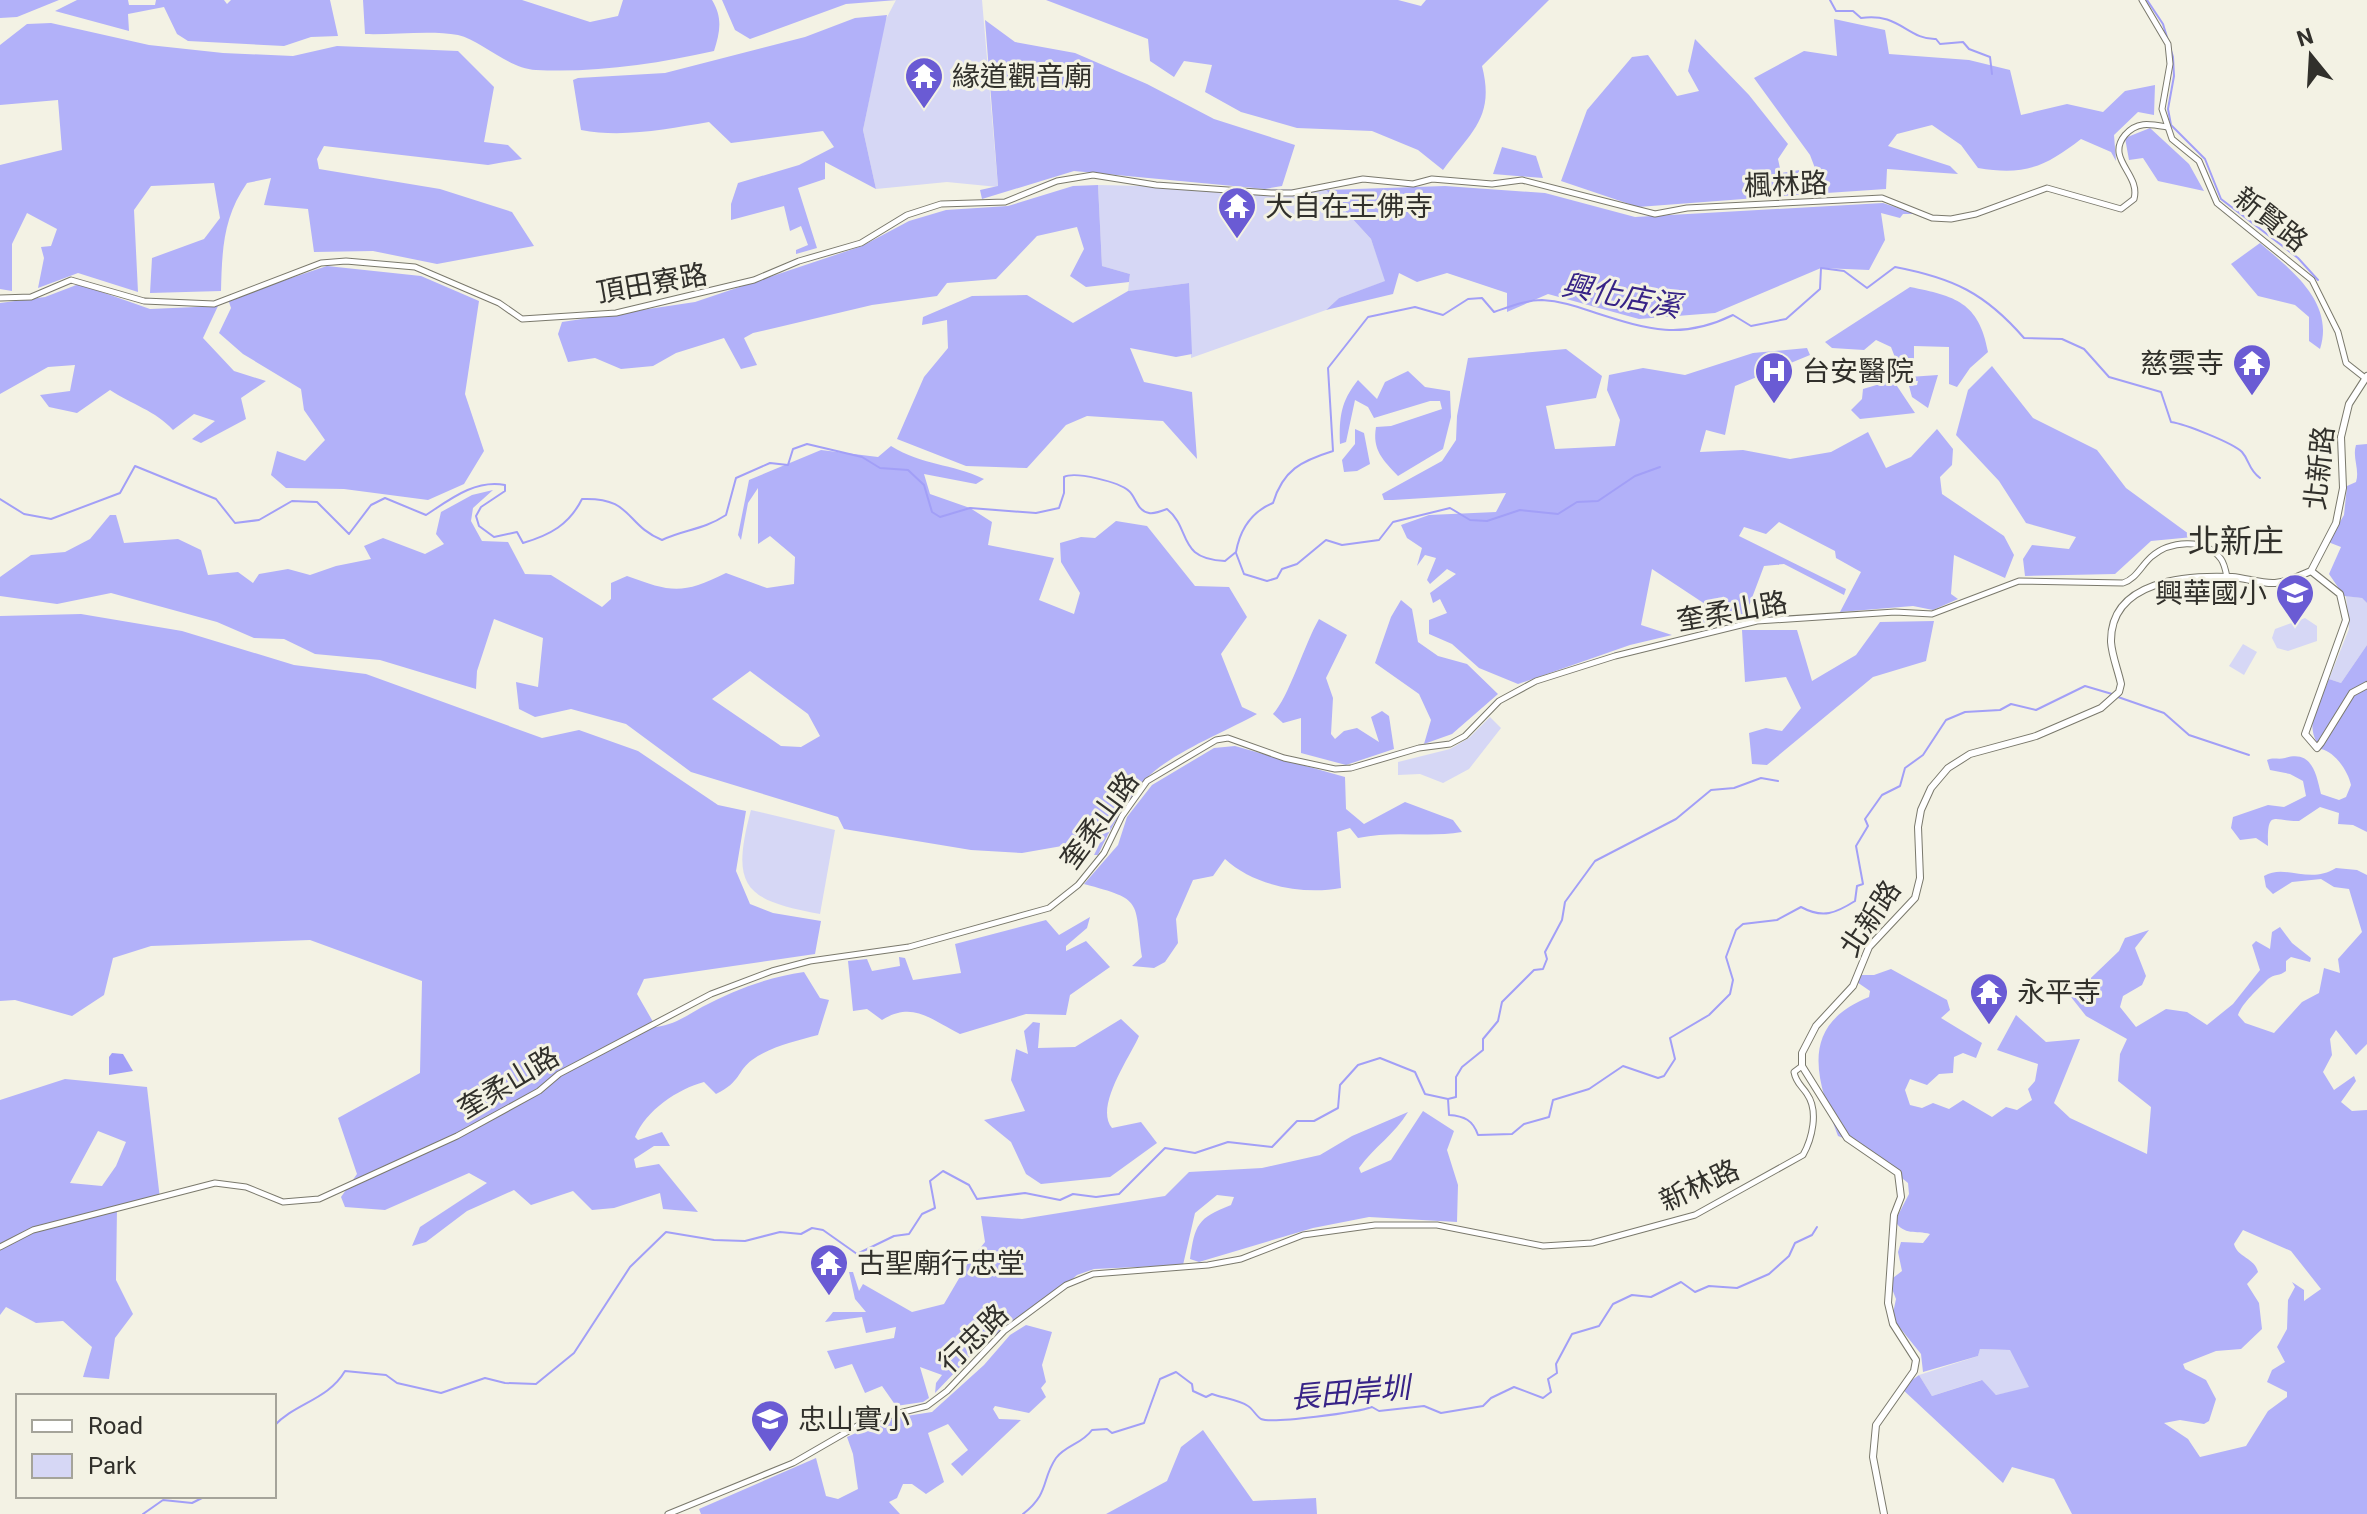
<svg xmlns="http://www.w3.org/2000/svg" width="2367" height="1514" font-family="Roboto,'Noto Sans TC',sans-serif">
	<style>
		.green { fill: #d6d7f5 }
		.forest { fill: #b2b1f9; fill-rule: evenodd }
		.water { fill: #a29ff7 }
		.lines { fill: none; stroke-linecap: round; stroke-linejoin: round }
		.stream { stroke: #a29ff7; stroke-width: 2 }
		.tertiary-casing { stroke: #7a796c; stroke-width: 7 }
		.secondary-casing { stroke: #7a796c; stroke-width: 8 }
		.tertiary { stroke: #fff; stroke-width: 5 }
		.secondary { stroke: #fff; stroke-width: 6 }
		.labels { text-anchor: middle; stroke-width: 6; stroke-linejoin: round; paint-order: stroke }
		.poi-label { font-size: 28px; fill: #31302b; stroke: #f3f2e4; text-anchor: start }
		.street-label { font-size: 28px; fill: #31302b; stroke: #f3f2e4 }
		.water-label { font-size: 30px; font-style: italic; fill: #372387; stroke: #f3f2e4 }
		.quarter-label { font-size: 32px; fill: #31302b; stroke: #f3f2e4 }
	</style>
	<rect width="100%" height="100%" fill="#f3f2e4"/>
	<g class="green">
		<path d="M896,0H982L998,187L947,182L876,189L863,130L885,21Z"/>
		<path d="M1098,185L1326,190L1371,239L1386,281L1339,298L1326,310L1191,358L1189,283L1128,291L1130,274L1102,266Z"/>
		<path d="M2346,596L2362,598L2367,603V645L2341,683L2329,679L2349,629Z"/>
		<path d="M2305,618L2317,626V641L2288,651L2277,648L2272,638L2275,629Z"/>
		<path d="M2243,644L2257,652L2244,675L2229,666Z"/>
		<path d="M1490,717L1501,728L1469,769L1443,783L1420,774L1398,775V762L1450,749L1469,738Z"/>
		<path d="M751,810L835,830L820,914C745,900 730,888 751,810Z"/>
		<path d="M1980,1349L2011,1350L2030,1388L1996,1395L1981,1380L1932,1396L1919,1375L1978,1356Z"/>
	</g>
	<g class="forest">
		<path d="M0,0H59L17,17L0,18Z"/>
		<path d="M77,0H128L129,5H155L156,0H224L227,4L231,0H330L338,36L311,37L284,46L188,41L177,34L164,7L128,14L129,31L55,11Z"/>
		<path d="M363,0H522L590,22L618,16L623,0H712C723,18 720,32 714,51C656,64 595,73 536,70C507,68 481,40 458,35C431,30 393,35 365,34Z"/>
		<path d="M722,0H897L846,4L750,39L735,30Z"/>
		<path d="M1046,0H1398L1421,6L1426,0H1549L1482,66C1495,117 1472,131 1443,170L1418,150L1372,131L1297,128L1241,112L1205,92L1212,65L1184,61L1174,77L1150,61L1148,39Z"/>
		<path d="M887,15L863,130L876,189L825,162V179L798,188L817,248L796,254V250L808,245L801,226L790,231L784,206L731,220V204L738,183L799,165L834,147L823,131L731,143L709,122C667,129 623,138 581,130L573,80L578,78L665,73L805,37L855,18Z"/>
		<path d="M1834,19L1885,30L1889,54L1969,60L2010,70L2021,115L2067,104L2103,112L2125,91L2155,85L2154,115L2138,112L2114,135L2116,161L2111,152L2081,139C2045,167 2024,176 1978,168L1961,145L1932,125L1897,134L1888,146L1950,166L1958,174L1887,169L1886,189L1782,196L1818,176L1810,155L1754,78L1804,51L1837,56Z"/>
		<path d="M985,20L1015,42L1075,53L1147,84L1214,119L1295,145L1282,186L1265,189L1074,171L982,199L980,190L998,186Z"/>
		<path d="M51,23L149,45L223,53L293,56L337,46L458,51L494,87L484,142L508,145L522,159L488,165L324,146L317,159L319,169L440,189L512,212L534,246L437,264L373,251L314,252L308,209L264,205L271,178L247,183C223,217 222,251 221,291L150,293L152,258L204,239L220,218L214,183L151,186L134,210L138,292L78,273L38,288L44,258L41,247L51,246L57,229L27,213L12,244V291L0,289V165L62,150L58,100L0,105V45L27,24Z"/>
		<path d="M1695,39L1749,95L1788,144L1778,159L1781,173L1800,170L1793,180L1757,198L1638,207L1561,181L1587,110L1632,57L1648,55L1677,96L1699,91L1688,71Z"/>
		<path d="M2150,128L2189,164L2204,191L2158,181L2143,158L2129,160L2125,138Z"/>
		<path d="M1502,147L1536,156L1543,178L1493,174Z"/>
		<path d="M1098,185L1102,266L1130,274L1129,282L1086,287L1070,276L1084,249L1077,227L1037,236L996,279L947,283L937,296L872,305L753,333L744,338L757,365L741,369L724,338L676,353L653,366L621,369L595,358L568,362L558,334L562,322L695,302L862,246L909,221L946,210L1008,206L1073,186Z"/>
		<path d="M1445,186L1545,193L1635,217L1883,203L1916,214H1903L1900,218L1881,213L1885,240L1869,270L1821,268L1715,313L1639,319L1548,294L1507,312V293L1447,273L1417,282L1399,273L1393,294L1326,310L1339,298L1385,281L1371,239L1326,190Z"/>
		<path d="M2260,243C2291,270 2335,302 2320,349L2309,341V317L2295,305L2258,296L2231,264Z"/>
		<path d="M327,266L421,276L479,301L465,394L484,451L464,484L428,500L344,489L286,488L271,475L277,451L305,461L325,440L304,410L301,389L243,354L219,333L231,308L228,299Z"/>
		<path d="M1189,283L1192,354L1176,357L1130,348L1144,382L1192,392L1197,459L1163,421L1087,416L1066,425L1027,468L966,466L897,439L924,377L948,348L947,320L922,325L923,317L972,296L1027,295L1073,323L1128,291Z"/>
		<path d="M79,284L150,309L218,306L203,338L234,371L266,381L241,398L246,419L201,443L192,439L215,421L194,414L173,430C156,411 131,404 110,390L77,413L49,407L40,395L70,391L75,365L48,367L0,394V303L45,297Z"/>
		<path d="M1910,287C1955,296 1979,302 1988,352L1970,368L1957,387L1949,384V347L1914,346V367L1898,365L1891,347L1876,340L1864,350L1832,348L1825,342Z"/>
		<path d="M1807,348L1810,355L1735,386L1725,435L1706,430L1700,452L1743,450L1790,459L1831,452L1868,432L1886,468L1911,457L1937,429L1953,449L1952,465L1940,477L1942,494L2004,536L2014,555L2005,578L1954,555L1951,594L1958,599L1933,610L1913,606L1840,612L1861,572L1836,558L1835,551L1779,522L1766,534L1744,527L1739,536L1846,589L1844,595L1784,564L1764,566L1744,619L1693,629L1705,604L1652,569L1641,625L1672,635L1630,645L1518,684L1479,668L1452,644L1429,634V620L1447,613L1440,599L1433,603L1430,593L1456,574L1447,569L1430,584L1427,580L1436,558L1425,555L1417,566L1422,548L1407,538L1401,525L1429,515L1496,512L1506,493L1393,500H1384L1382,494L1442,461L1456,440L1457,416L1468,358L1566,349L1602,376L1596,398L1546,406L1555,449L1615,446L1620,420L1607,390L1609,375L1643,368L1685,375L1753,353Z"/>
		<path d="M1992,366L2033,418L2097,450L2126,488L2193,537L2151,541L2115,574L2025,576L2023,559L2032,545L2069,549L2076,537L2026,523L1999,481L1956,435L1968,390Z"/>
		<path d="M1408,371L1425,387L1450,391L1451,417L1443,449L1398,476C1383,460 1372,450 1376,427L1391,426L1442,409L1440,401H1430L1374,418L1368,407L1355,400L1346,442L1340,444C1339,417 1341,401 1358,380L1377,399L1385,382Z"/>
		<path d="M1938,375L1928,408L1912,397L1909,386L1917,385L1918,381H1909V377Z"/>
		<path d="M1893,380L1915,413L1860,419L1851,410L1862,399L1863,389Z"/>
		<path d="M1355,429L1364,433L1370,464L1357,471L1344,472L1342,460L1355,444Z"/>
		<path d="M2367,444V603L2362,598L2344,596L2329,574L2341,547L2328,542L2344,515L2347,486L2356,482C2360,469 2352,458 2356,445Z"/>
		<path d="M891,446C923,466 951,463 984,479L976,484L924,474L930,494L970,508L992,522L988,545L1054,558L1039,600L1074,614L1080,593L1061,562L1060,543L1081,537L1095,538L1116,521L1147,526L1195,586L1229,587L1247,617L1221,654L1242,707L1257,714C1225,732 1168,754 1144,781C1125,803 1110,829 1098,855H1094L1102,839L1022,853L971,850L844,829L838,817L691,772L626,724L571,709L535,717L519,709L516,682L538,687L543,638L494,619L477,671L476,689L380,660L315,654L284,639L254,638L217,622L111,593L57,604L0,596V577L31,555L65,552L90,539L110,515H116L124,543L178,539L201,550L208,575L238,572L253,583L259,574L288,569L310,575L336,566L371,559L364,546L383,538L425,554L444,544L436,534L441,512L472,495L493,490L473,508L471,521L482,541L508,542L525,574L551,575L602,607L611,599V583L627,576C671,592 682,595 726,573L767,588L794,584L795,557L770,536L758,544V488L748,503L741,540L738,535L749,480L821,450L878,457ZM750,671L808,714L820,736L801,747L781,746L712,699Z"/>
		<path d="M1401,600L1412,609L1418,642L1438,656L1467,664L1498,694L1452,734L1424,744L1431,720L1419,694L1375,663L1391,617Z"/>
		<path d="M81,614L182,631L294,665L366,674L542,738L579,730L638,751L718,805L746,811L736,871L750,904L773,913L821,921L815,954L644,979L637,994L656,1027C676,1024 686,1016 702,1007C734,990 768,977 804,972L820,998L829,1000L818,1035C796,1041 772,1046 752,1060C737,1071 741,1082 716,1094L704,1082C678,1089 646,1110 635,1137L638,1140L662,1132L670,1146H654L634,1159L636,1168L659,1164L698,1212L663,1209L660,1193L614,1208L592,1210L573,1191L531,1205L514,1190L467,1211L426,1242L412,1246L420,1227L487,1183L469,1173L385,1210L345,1207L341,1197L357,1174L338,1118L420,1073L422,981L310,940L151,946L113,958L104,995L72,1016L15,1000L0,1001V616Z"/>
		<path d="M1319,619L1347,635L1326,678L1333,698L1331,734L1335,739L1344,731L1357,728L1379,742L1371,717L1382,711L1389,716L1394,749L1346,765L1301,753V718L1283,723L1273,714C1289,697 1304,645 1319,619Z"/>
		<path d="M1934,621L1926,661L1873,677L1767,765L1752,764L1749,733L1766,728L1782,731L1801,708L1786,677L1745,682L1742,630H1797L1812,681L1856,655L1880,622Z"/>
		<path d="M2367,645V832L2353,825L2338,824L2339,813L2320,807L2299,821C2274,822 2267,807 2268,846L2256,838L2240,840L2231,828L2233,817L2268,805L2284,807L2306,796L2303,781L2290,774L2270,770L2267,760C2274,757 2278,760 2285,758C2312,750 2316,773 2321,794L2339,800L2346,797L2351,785C2348,771 2335,752 2321,749C2302,724 2319,705 2329,679L2341,683Z"/>
		<path d="M1235,746L1345,777L1346,809L1364,824L1405,802L1453,820L1462,832C1427,838 1394,830 1358,838L1350,828L1337,832L1341,888C1303,895 1254,886 1225,859L1213,876L1193,880L1176,919L1178,943L1165,962L1154,968L1132,966L1142,957C1134,900 1144,900 1084,884L1118,845L1127,817L1152,785L1214,748Z"/>
		<path d="M2336,868L2357,870L2367,875V1044L2356,1055L2336,1030L2330,1039L2332,1055L2323,1072L2334,1090L2354,1076L2356,1081L2341,1102L2352,1111L2367,1110V1514H2072L2054,1479L2012,1467L2003,1483L1901,1388L1919,1375L1932,1396L1982,1380L1996,1395L2029,1387L2010,1350L1980,1349L1978,1356L1923,1372L1921,1354L1892,1318L1896,1299L1889,1281L1902,1271L1898,1252L1901,1242L1923,1243L1930,1234C1916,1230 1904,1236 1895,1221L1909,1194L1908,1183L1861,1145L1838,1136C1817,1080 1797,1026 1869,997L1870,991L1854,980L1853,975H1874L1891,969L1947,1000L1950,1010L1941,1018L1982,1043L1976,1058L1963,1053L1954,1057L1953,1073L1939,1074L1927,1085L1910,1079L1905,1090L1910,1105L1922,1108L1933,1103L1949,1109L1963,1100L1992,1117L2006,1107L2017,1110L2032,1100L2028,1089L2035,1081L2038,1064L1997,1050L2016,1015L2046,1042L2080,1039L2054,1103L2070,1118L2147,1154L2151,1107L2118,1081L2120,1054L2127,1039L2086,1016L2071,997L2119,951L2125,938L2149,930L2135,948L2146,976L2142,985L2123,996L2120,1007L2136,1027L2166,1009L2187,1012L2207,1025L2233,1004L2260,970L2252,945L2256,941L2270,949L2272,932L2280,927L2292,943L2311,958L2310,962L2291,957L2286,961V971C2280,976 2274,974 2268,979C2259,988 2242,1003 2238,1015L2245,1023L2274,1033L2302,1002L2319,993L2324,968L2340,973L2338,959L2362,932L2349,889L2334,887L2321,879L2292,882L2273,894L2266,887L2264,876C2285,863 2309,885 2336,868ZM2243,1230L2291,1251L2321,1289L2304,1301V1290L2292,1282L2295,1287L2288,1300L2287,1329L2277,1347L2285,1362L2272,1370L2267,1382L2287,1392V1397L2268,1411L2246,1446L2200,1457L2188,1439L2164,1423L2180,1420L2204,1424L2209,1421L2216,1399L2206,1380L2185,1369L2183,1364L2216,1351L2241,1349L2262,1329L2259,1303L2247,1284L2258,1272C2255,1258 2237,1257 2234,1244Z"/>
		<path d="M1090,917L1087,928L1066,946V951L1086,941L1110,967L1070,995L1066,1015L1026,1014L960,1034C930,1019 913,1001 882,1020L867,1009L853,1011L848,961L867,959L872,971L900,966L899,957L905,958L913,980L961,973L955,944L1046,920L1059,935Z"/>
		<path d="M1121,1019L1139,1036C1130,1057 1094,1107 1112,1128L1141,1122L1157,1143L1110,1177L1041,1184L1026,1174L1011,1142L984,1120L1025,1111L1011,1080L1016,1049L1028,1054L1024,1031L1033,1022L1040,1023L1038,1048L1075,1047Z"/>
		<path d="M65,1079L147,1087L160,1199L117,1208L116,1280L133,1314L115,1338L109,1379L83,1377L92,1347L63,1321L36,1323L6,1307L0,1315V1100ZM98,1131L126,1142L116,1166L102,1186L70,1183Z"/>
		<path d="M1423,1111L1454,1131L1447,1150L1458,1185L1457,1222L1369,1217L1313,1228L1199,1262L1190,1259C1195,1225 1197,1218 1231,1205L1234,1197L1217,1195L1195,1213L1183,1265L1094,1269L1077,1275L1042,1306L982,1344L935,1393L936,1383L942,1375L920,1367L929,1398L923,1402L896,1406L882,1386L865,1393L852,1364L835,1369L827,1351L894,1338L896,1327L866,1333L862,1317L825,1322L833,1312H866L855,1299L849,1272H853L859,1291L863,1284L912,1312L944,1304L968,1263L985,1242L981,1216L1022,1219L1165,1196L1189,1172L1262,1168L1320,1155L1352,1136L1408,1112C1395,1134 1374,1147 1359,1168L1361,1173L1391,1160Z"/>
		<path d="M1026,1325L1052,1332L1042,1365L1046,1382L1041,1388L1046,1397L1029,1413L995,1406L993,1409L999,1419L1021,1420L962,1476L951,1464L968,1450L948,1424L928,1433L944,1482L926,1494L912,1484H903L897,1498L889,1502L900,1514H701L699,1509L816,1458L826,1496L838,1499L858,1489L853,1454L847,1437L887,1419L932,1412L984,1365L1010,1335Z"/>
		<path d="M1203,1430L1253,1501L1316,1498L1317,1514H1106L1167,1481L1181,1447Z"/>
	</g>
	<path class="water" d="M112,1053L123,1054L133,1071L109,1075V1057Z"/>
	<g class="lines">
		<g class="stream">
			<path d="M1830,0L1836,11H1853L1861,18C1899,12 1908,40 1936,39L1940,44L1963,42L1969,49L1990,57L1992,74"/>
			<path d="M2147,0L2163,24L2173,57L2174,76L2168,109L2171,125L2205,159L2221,199L2298,258L2318,280"/>
			<path d="M0,499L24,514L51,519L120,493L135,466L216,499L235,523L259,520L292,501L317,502L349,534L371,505L385,498L426,515C449,500 475,479 505,485V491L481,507L476,516L479,526L494,537L517,532L523,543C550,535 569,525 582,499C633,497 625,525 662,540C686,529 703,530 726,515L736,478L770,463L788,465L793,449L807,444L862,457L880,468L908,470L924,485L932,512L940,517L970,508L1036,513L1059,508L1064,493V477C1075,471 1119,482 1129,491C1136,497 1137,511 1149,513C1154,514 1162,511 1167,509C1192,529 1176,559 1225,561L1236,552C1240,530 1251,512 1273,503C1283,470 1301,461 1333,451L1328,368L1368,317L1415,307L1443,315L1468,299L1482,298L1494,312C1509,307 1526,300 1542,300C1562,301 1578,307 1596,313C1649,330 1682,340 1733,315L1751,326L1786,319L1820,289L1821,268L1844,271L1867,288L1895,267C1953,278 1985,293 2024,338L2062,339L2084,349L2109,377L2161,392L2171,422C2185,424 2233,443 2242,452C2250,461 2248,469 2260,478"/>
			<path d="M1236,553L1244,574L1267,581L1277,578L1282,569L1297,564L1326,540L1342,545L1379,540L1393,522L1450,508L1470,520L1487,521L1520,510L1558,514L1577,502L1598,501L1635,476L1660,467"/>
			<path d="M2118,697L2164,713L2189,735L2249,755"/>
			<path d="M1448,1099L1456,1097V1077L1462,1067L1483,1050V1039L1498,1021L1502,1002L1534,970L1543,969L1547,959L1545,952L1562,920L1565,902L1595,861L1676,819L1711,790L1734,788L1761,778L1778,781"/>
			<path d="M274,1426C295,1403 328,1400 345,1371L386,1375L397,1383L441,1393L485,1378L505,1383L536,1384L574,1353L630,1267L666,1232L714,1240L745,1241L780,1232L801,1234L812,1228L823,1230L857,1254L894,1236L909,1234L922,1214L935,1208L930,1181L943,1171L969,1185L977,1199L1025,1193L1060,1200L1073,1194L1096,1197L1119,1194L1165,1148L1195,1153L1228,1142L1272,1147L1297,1121H1314L1338,1108L1340,1085L1358,1065L1380,1058L1415,1072L1425,1094L1448,1099L1449,1115C1464,1116 1473,1120 1478,1135L1512,1134L1524,1124L1549,1117L1553,1100L1589,1089L1623,1066L1658,1078L1664,1076L1675,1059L1670,1038L1709,1015L1730,994L1733,980L1726,957L1736,930L1743,924L1777,920L1801,907C1823,919 1836,913 1855,901L1857,886L1863,884L1856,846L1868,826L1865,819L1882,795L1900,786L1905,768L1923,755L1946,720L1965,712L2000,710L2011,704L2036,710L2085,686L2112,694"/>
			<path d="M143,1514L163,1500L192,1503L206,1496"/>
			<path d="M1023,1514C1050,1493 1041,1480 1056,1458C1066,1445 1082,1444 1092,1430L1107,1429L1112,1433L1144,1423L1160,1379L1176,1372L1192,1384L1193,1391L1206,1397L1212,1394C1223,1398 1239,1400 1248,1406C1253,1409 1256,1416 1261,1419C1272,1424 1359,1412 1372,1407L1379,1411L1424,1406L1441,1413L1483,1406L1491,1398L1514,1387L1543,1398L1551,1392L1548,1379L1557,1373L1556,1364L1572,1334L1599,1326L1613,1304L1632,1295L1651,1297L1681,1282L1695,1292L1709,1286L1737,1288L1769,1274L1789,1256L1795,1243L1812,1235L1817,1227"/>
		</g>
		<defs>
			<g id="tertiary">
				<path d="M2142,0L2168,44L2170,64L2162,109L2172,139L2199,161L2217,203L2312,280L2338,332L2346,363L2365,378"/>
				<path d="M0,298L31,297L71,280L144,301L214,304L321,263L346,261L415,267L499,303L522,319L616,313L754,280L799,261L861,243L907,215L941,204L1005,202L1057,181L1093,175L1156,185L1271,193H1292L1363,179L1413,184L1432,179L1492,184L1522,180L1655,214L1687,208L1882,198L1932,218L1951,219L1976,214L2047,188L2121,209L2134,199C2141,174 2105,159 2125,135C2137,121 2150,124 2167,127"/>
				<path d="M0,1247L33,1230L215,1183L246,1187L283,1202L319,1199L457,1136L539,1091L559,1074L711,994L772,971L810,961L909,947L1049,908L1078,885L1104,853L1122,816L1147,781L1216,740L1228,738L1284,758L1335,769L1351,768L1419,748L1450,744L1465,736L1499,701L1536,681L1615,656L1757,621L1895,612L1932,614L2019,581L2123,583C2136,579 2141,566 2151,557C2169,541 2205,537 2221,559C2224,563 2226,572 2227,577"/>
				<path d="M668,1514L793,1463L864,1422L927,1406L947,1391L1004,1331L1066,1285L1093,1274L1208,1265L1241,1259L1303,1235L1375,1225H1437L1543,1246L1592,1243L1695,1215L1803,1155C1812,1139 1819,1111 1807,1094C1802,1086 1796,1083 1794,1072L1802,1066"/>
			</g>
			<g id="secondary">
				<path d="M2311,571L2340,594L2346,620L2305,734L2317,748L2321,743L2352,693L2367,685"/>
				<path d="M1884,1514L1873,1457L1876,1425L1914,1371L1916,1360L1893,1324L1888,1303L1894,1215L1901,1197L1898,1173L1847,1138L1802,1066V1053L1816,1026L1853,986L1869,947L1915,898L1920,878L1918,827L1921,810L1931,788L1948,768L1970,754L2036,736L2101,708L2119,692L2121,684C2118,670 2112,656 2111,642C2110,580 2187,575 2232,577C2246,578 2262,584 2275,583C2288,582 2299,576 2311,571L2336,523L2343,488L2341,437L2349,404L2367,376"/>
			</g>
		</defs>
		<use href="#tertiary" class="tertiary-casing"/>
		<use href="#secondary" class="secondary-casing"/>
		<use href="#tertiary" class="tertiary"/>
		<use href="#secondary" class="secondary"/>
	</g>
	<defs>
		<symbol id="temple-pin" viewBox="-11 -11 22 30"><path d="M0 17L-7.5 6A9.5 9.5 0 1 1 7.5 6Z" fill="#6a5bd4" stroke="#f3f2e4"/><path d="M0-6L5-2H3V0L6.5 2.5H4V6H1.5V3h-3V6H-4V2.5H-6.5L-3 0V-2H-5Z" fill="#fff"/></symbol>
		<symbol id="hospital-pin" viewBox="-11 -11 22 30"><path d="M0 17L-7.5 6A9.5 9.5 0 1 1 7.5 6Z" fill="#6a5bd4" stroke="#f3f2e4"/><path d="M-5-5h3v3.5h4V-5h3V5h-3V1.5h-4V5h-3Z" fill="#fff"/></symbol>
		<symbol id="school-pin" viewBox="-11 -11 22 30"><path d="M0 17L-7.5 6A9.5 9.5 0 1 1 7.5 6Z" fill="#6a5bd4" stroke="#f3f2e4"/><path d="M0-5L7-2L0 1L-7-2ZM-4 1L0 2.5L4 1V4Q0 6-4 4Z" fill="#fff"/></symbol>
	</defs>
	<g fill-rule="evenodd">
		<use href="#temple-pin" x="902" y="54" width="44" height="60"/>
		<use href="#temple-pin" x="1215" y="184" width="44" height="60"/>
		<use href="#temple-pin" x="2230" y="341" width="44" height="60"/>
		<use href="#hospital-pin" x="1752" y="349" width="44" height="60"/>
		<use href="#school-pin" x="2273" y="571" width="44" height="60"/>
		<use href="#temple-pin" x="1967" y="970" width="44" height="60"/>
		<use href="#temple-pin" x="807" y="1241" width="44" height="60"/>
		<use href="#school-pin" x="748" y="1397" width="44" height="60"/>
	</g>
	<g class="labels">
		<g class="poi-label">
			<text x="952" y="86">緣道觀音廟</text>
			<text x="1265" y="216">大自在王佛寺</text>
			<text x="2224" y="373" text-anchor="end">慈雲寺</text>
			<text x="1802" y="381">台安醫院</text>
			<text x="2267" y="603" text-anchor="end">興華國小</text>
			<text x="2017" y="1002">永平寺</text>
			<text x="857" y="1273">古聖廟行忠堂</text>
			<text x="798" y="1429">忠山實小</text>
		</g>
		<g class="street-label">
			<text transform="translate(1786 184) rotate(-2)" y="10">楓林路</text>
			<text transform="translate(2271 219) rotate(38)" y="10">新賢路</text>
			<text transform="translate(652 283) rotate(-10)" y="10">頂田寮路</text>
			<text transform="translate(2319 468) rotate(-84)" y="10">北新路</text>
			<text transform="translate(1732 611) rotate(-10)" y="10">奎柔山路</text>
			<text transform="translate(1099 820) rotate(-54)" y="10">奎柔山路</text>
			<text transform="translate(1870 918) rotate(-56)" y="10">北新路</text>
			<text transform="translate(508 1082) rotate(-31)" y="10">奎柔山路</text>
			<text transform="translate(1699 1185) rotate(-25)" y="10">新林路</text>
			<text transform="translate(973 1338) rotate(-44)" y="10">行忠路</text>
		</g>
		<g class="water-label">
			<text transform="translate(1621 296) rotate(11)" y="10">興化店溪</text>
			<text transform="translate(1350 1393) rotate(-5)" y="10">長田岸圳</text>
		</g>
		<g class="quarter-label">
			<text x="2236" y="552">北新庄</text>
		</g>
	</g>
	<rect x="16" y="1394" width="260" height="104" fill="#f3f2e4" stroke="#a5a49a" stroke-width="2"/>
	<rect x="32" y="1420" width="40" height="12" fill="#ffffff" stroke="#a5a49a" stroke-width="2"/>
	<text x="88" y="1434" font-size="24" fill="#31302b">Road</text>
	<rect x="32" y="1454" width="40" height="24" fill="#d6d7f5" stroke="#a5a49a" stroke-width="2"/>
	<text x="88" y="1474" font-size="24" fill="#31302b">Park</text>
	<g transform="translate(2311 56) rotate(342)" stroke="#f3f2e4" stroke-width="6" paint-order="stroke">
	<path d="M0-6L14 30L0 20L-14 30Z" fill="#31302b"/>
	<text y="-12" font-size="22" font-weight="bold" text-anchor="middle" fill="#31302b">N</text>
	</g>
</svg>
